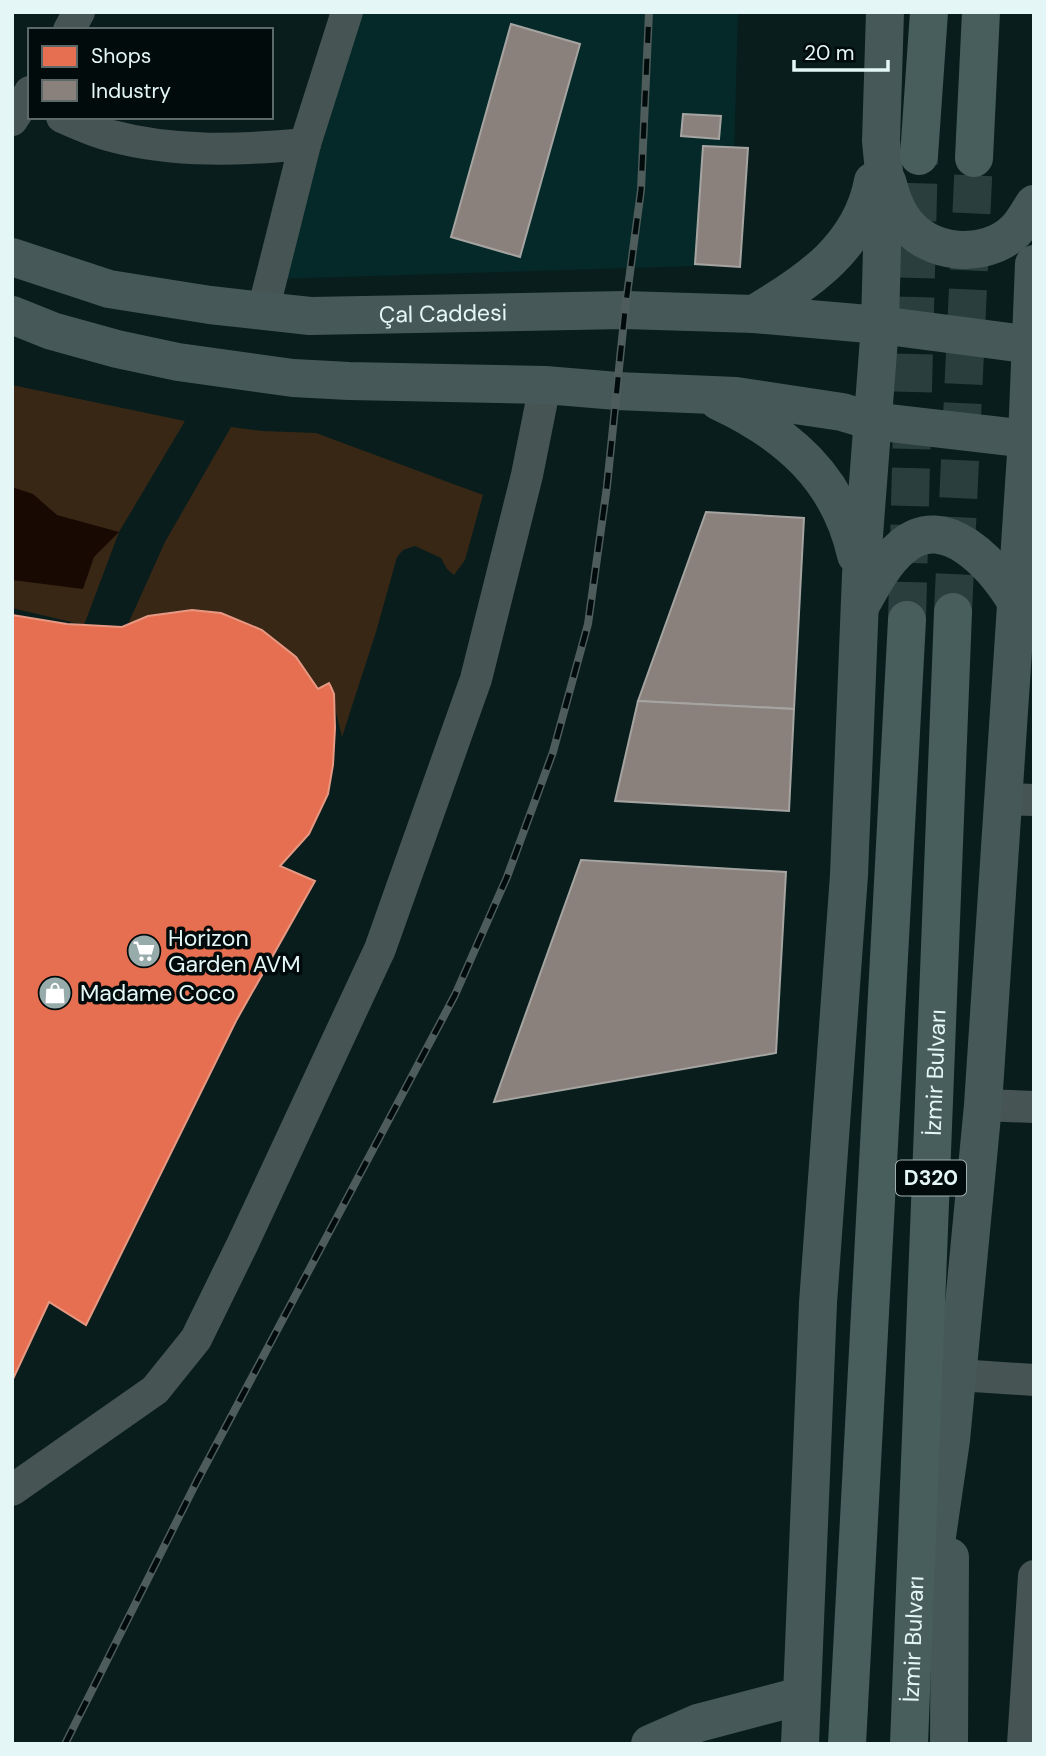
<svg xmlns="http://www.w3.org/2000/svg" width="1046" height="1756" font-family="'DM Sans',sans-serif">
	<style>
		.built { fill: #052928 }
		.green { fill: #392716 }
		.water { fill: #190903 }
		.shops { fill: #e76f51; stroke: #e69882; stroke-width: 2 }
		.industry { fill: #8a817c; stroke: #a5a4a1; stroke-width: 2 }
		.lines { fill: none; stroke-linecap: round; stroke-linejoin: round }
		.primary-tunnel { stroke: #293e3d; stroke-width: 38; stroke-dasharray: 38 19; stroke-linecap: butt }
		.street { stroke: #465453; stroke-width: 32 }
		.secondary { stroke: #475858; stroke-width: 38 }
		.primary { stroke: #475e5d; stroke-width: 38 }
		.rail-casing { stroke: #4e5c5b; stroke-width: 8 }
		.rail { stroke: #010b0b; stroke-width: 5; stroke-dasharray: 16; stroke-linecap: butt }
		.labels { text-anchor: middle; stroke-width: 7; stroke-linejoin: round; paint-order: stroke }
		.shield { fill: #010b0b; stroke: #a0b0b0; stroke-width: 2 }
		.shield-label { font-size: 21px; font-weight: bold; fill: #e4f7f6 }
		.street-label { font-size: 23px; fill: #e4f7f6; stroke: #010b0b }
		.poi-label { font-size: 23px; fill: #e4f7f6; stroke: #010b0b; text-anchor: start }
	</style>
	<rect width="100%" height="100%" fill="#081d1c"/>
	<path class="built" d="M356,12H738L731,265L276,279Z"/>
	<g class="green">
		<path d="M12,385L185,421L119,532L84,625L12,608Z"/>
		<path d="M231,427L263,431L316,433L483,495L465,560L454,575L447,569L441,558L415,546L403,550L397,557L376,632L342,737L329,683L318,689C286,636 223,598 160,614C149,616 139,621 128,624L165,542Z"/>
	</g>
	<path class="water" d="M12,487L33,494L57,515L119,532L94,557L83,589L12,580Z"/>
	<path class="shops" d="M192,610L221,613L262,630L296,657L318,689L329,683L331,687L334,694L335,728L333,765L328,794L309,834L280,866L315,881L236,1021L86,1325L49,1302L12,1381V615L67,624L122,627L148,616Z"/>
	<g class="industry">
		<path d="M511,24L580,44L520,257L451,237Z"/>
		<path d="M683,114L721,116L719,139L681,136Z"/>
		<path d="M703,146L748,148L740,267L695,264Z"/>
		<path d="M706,512L804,518L794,709L638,701Z"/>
		<path d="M638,701L794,709L789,811L615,801Z"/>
		<path d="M581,860L786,872L776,1053L494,1102Z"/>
	</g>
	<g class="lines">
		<g class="primary-tunnel">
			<path d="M953,612L974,158"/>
			<path d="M907,620L919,156"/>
		</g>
		<g class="street">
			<path d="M69,30L79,12"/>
			<path d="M62,117C78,124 95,132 112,136C175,153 242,150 305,144"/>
			<path d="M12,120L30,92"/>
			<path d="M263,311L305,144L347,12"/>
			<path d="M1005,799L1034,800"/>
			<path d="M983,1105L1034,1107"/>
			<path d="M958,1375L1034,1380"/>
			<path d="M12,1490L155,1390L196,1339L243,1243L380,949L476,679L527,475L545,385"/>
			<path d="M1023,1744L1034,1576"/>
		</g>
		<g class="secondary">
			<path d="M887,181C891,195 895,209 904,221C928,255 985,260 1015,231C1023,223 1028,213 1034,204"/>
			<path id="s1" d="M12,257L109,289L210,305L310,316L625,310L754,314L880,325L1032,345"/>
			<path d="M754,314C808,282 861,247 873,181"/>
			<path d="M12,315L52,331L117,349L178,362L293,378L349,381L545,385L617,391L736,396L842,412L872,421L1027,439"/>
			<path d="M718,401C787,433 839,478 856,555"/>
			<path d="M861,605C872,585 884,562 902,547C945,509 994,566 1015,600"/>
			<path d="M929,1591L951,1440L983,1105L1027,439L1034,264"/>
			<path d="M650,1744L698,1723L801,1696"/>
			<path d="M800,1744L818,1303L849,875L861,575L880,325L884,172L881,141L885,12"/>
			<path d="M949,1744L950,1557"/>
		</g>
		<g class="primary">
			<path d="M919,156L929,12"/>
			<path d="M974,158L981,12"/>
			<path d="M847,1744L907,620"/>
			<path id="s2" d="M909,1744L953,612"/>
		</g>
		<defs>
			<path id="rail" d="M65,1744L197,1481L455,995L507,877L553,752L588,624L607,486L625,310L641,190L649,12"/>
		</defs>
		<use href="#rail" class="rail-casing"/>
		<use href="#rail" class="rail"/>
	</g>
	<defs>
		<symbol id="supermarket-disc" viewBox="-11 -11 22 22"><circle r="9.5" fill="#97abaa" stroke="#010b0b"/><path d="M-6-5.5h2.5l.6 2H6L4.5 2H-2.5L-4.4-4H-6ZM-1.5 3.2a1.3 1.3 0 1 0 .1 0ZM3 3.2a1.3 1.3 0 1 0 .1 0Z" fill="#fff"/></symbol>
		<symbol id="shop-disc" viewBox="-11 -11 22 22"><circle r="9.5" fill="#97abaa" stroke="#010b0b"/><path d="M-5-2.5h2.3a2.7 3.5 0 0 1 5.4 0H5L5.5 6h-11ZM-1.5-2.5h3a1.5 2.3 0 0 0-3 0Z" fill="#fff"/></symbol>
	</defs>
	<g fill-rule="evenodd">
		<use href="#supermarket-disc" x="125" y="932" width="38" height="38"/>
		<use href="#shop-disc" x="36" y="974" width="38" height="38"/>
	</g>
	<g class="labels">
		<rect class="shield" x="896" y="1160.5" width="70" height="35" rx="5"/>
		<g class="shield-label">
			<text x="931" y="1185">D320</text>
		</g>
		<g class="street-label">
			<text dy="8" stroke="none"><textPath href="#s1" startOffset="438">Çal Caddesi</textPath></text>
			<text dy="8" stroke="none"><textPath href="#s2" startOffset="672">İzmir Bulvarı</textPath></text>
			<text dy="8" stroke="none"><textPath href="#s2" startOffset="105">İzmir Bulvarı</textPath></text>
		</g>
		<g class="poi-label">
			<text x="168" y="946">Horizon<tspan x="168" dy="26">Garden AVM</tspan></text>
			<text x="80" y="1001">Madame Coco</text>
		</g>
	</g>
	<rect width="1046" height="1756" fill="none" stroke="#e4f7f6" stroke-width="28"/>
	<rect x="28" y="28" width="245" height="91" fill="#010b0b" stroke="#5c6969" stroke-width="2"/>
	<rect x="42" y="46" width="35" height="21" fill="#e76f51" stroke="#5c6969" stroke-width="2"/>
	<text x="91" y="63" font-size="21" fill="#e4f7f6">Shops</text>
	<rect x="42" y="80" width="35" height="21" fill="#8a817c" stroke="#5c6969" stroke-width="2"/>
	<text x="91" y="98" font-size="21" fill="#e4f7f6">Industry</text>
	<path d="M794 60v10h94v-10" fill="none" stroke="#e4f7f6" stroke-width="3.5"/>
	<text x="804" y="60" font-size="21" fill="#e4f7f6" stroke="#010b0b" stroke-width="5" paint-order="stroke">20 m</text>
</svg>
